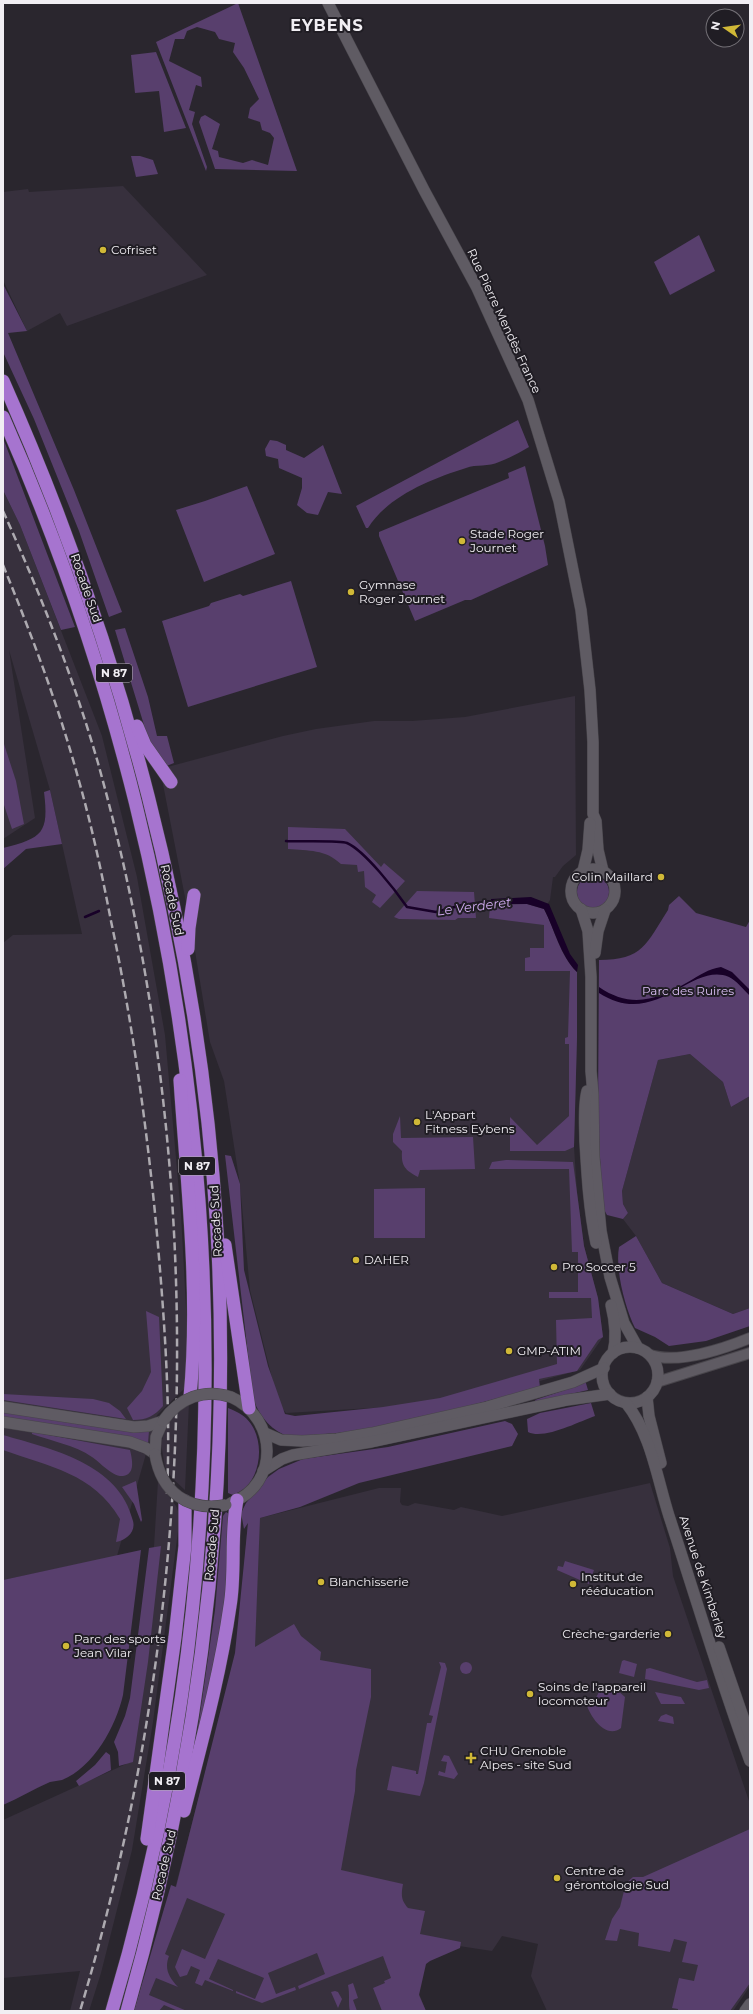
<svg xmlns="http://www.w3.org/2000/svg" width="753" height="2014" font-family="Montserrat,sans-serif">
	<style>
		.built { fill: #37303d }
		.green { fill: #583f6d }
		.water { fill: #180128 }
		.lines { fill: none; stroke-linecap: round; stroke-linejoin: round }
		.stream { stroke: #180128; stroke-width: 2.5 }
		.tertiary-casing { stroke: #48454b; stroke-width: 12 }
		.secondary-casing { stroke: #48454b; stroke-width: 12 }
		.trunk-casing { stroke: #48454b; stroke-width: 14 }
		.tertiary { stroke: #5f5b63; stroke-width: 10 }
		.secondary { stroke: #5f5b63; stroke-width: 11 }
		.trunk { stroke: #a674cf; stroke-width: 13 }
		.rail { stroke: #adaab0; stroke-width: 2.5; stroke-dasharray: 8 4; stroke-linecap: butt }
		.secondary-bridge-casing { stroke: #48454b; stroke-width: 12; stroke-linecap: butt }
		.secondary-bridge { stroke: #5f5b63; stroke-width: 11 }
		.poi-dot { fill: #d0b837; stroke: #201d24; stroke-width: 1.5 }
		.labels { text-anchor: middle; stroke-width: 4; stroke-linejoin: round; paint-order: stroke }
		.shield { fill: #201d24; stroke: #b2afb5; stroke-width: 1 }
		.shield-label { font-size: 11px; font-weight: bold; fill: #f1eef3 }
		.poi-label { font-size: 12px; fill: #f1eef3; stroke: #201d24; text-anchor: start }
		.street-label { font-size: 12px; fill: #f1eef3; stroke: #201d24 }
		.park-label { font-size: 12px; fill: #dabef4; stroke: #201d24 }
		.water-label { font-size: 13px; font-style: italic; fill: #d2adf3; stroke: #201d24 }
		.district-label { font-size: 16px; font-weight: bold; letter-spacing: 1px; fill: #f1eef3; stroke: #201d24 }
	</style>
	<rect width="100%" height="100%" fill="#2a262e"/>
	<g class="built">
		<path d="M123,186L207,275L67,326L60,313L27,331L3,280V192L28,189L29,192Z"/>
		<path d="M3,490L20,525L102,736L137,877L165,1035L181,1214L188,1345L185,1388L157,1415L117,1556L3,1580V943L13,935L82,934L50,790L9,650L35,818L3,839Z"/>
		<path d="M575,696L576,855L563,866L555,877H553L550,900L544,909L571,966L577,972V1038L574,1147L577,1192L584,1246L598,1298L603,1337L580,1370L459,1403L286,1413L282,1408L274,1386L250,1290L240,1185L224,1081L210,1042L192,933L160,769L283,736L316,729L374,721H412L465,717Z"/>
		<path d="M690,1054L723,1082L731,1107L750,1096V1308L733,1314L662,1283L636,1236L623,1219L628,1213L623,1204L622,1191L658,1060Z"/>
		<path d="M189,1403L185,1490L172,1478L165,1467L161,1444L165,1428L172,1417Z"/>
		<path d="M158,1481L176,1506L180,1516L153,1722L132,1850L101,1973L89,2011H70L80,1971L3,1978V1820L126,1764L139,1685L152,1579Z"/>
		<path d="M650,1483L670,1548L673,1576L750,1804V1986L733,2011H547L531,1976L538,1944L502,1936L492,1951L459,1946L408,1966L426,2011H143L237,1651L248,1521L379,1488H401L400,1502L402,1505L408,1506L415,1503L454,1510L461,1507L502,1516Z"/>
	</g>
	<g class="green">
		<path d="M238,3L297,171L215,169L199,122L201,117L205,115L220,124L212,149L218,151L219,157L243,163L252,160L268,165L274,138L270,133L262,130L260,122L248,118L250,108L259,99L244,68L233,52L235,43L219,39L215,32L197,27L187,31L184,39H175L169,61L201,77L202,87L196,85L189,110L195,112L192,124L207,167L206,171L156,42Z"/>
		<path d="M156,52L186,128L164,132L159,91L135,93L131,55Z"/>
		<path d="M131,156H140L153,160L158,174L136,177Z"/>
		<path d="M699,235L715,271L670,295L654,262Z"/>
		<path d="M3,284L27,331L8,333L74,490L122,612L109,617L79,531L34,419L3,352Z"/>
		<path d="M518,420L529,447C519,453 509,458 499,462C489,467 476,464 466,468C431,479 388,496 368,528H366L356,506Z"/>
		<path d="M3,438L75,627L61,630L20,525L3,490Z"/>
		<path d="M270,440L277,441L286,445V450L304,458L323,445L342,494L328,492L318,515L307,513L297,505L302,488V478L279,468L278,459L266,456L265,449Z"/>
		<path d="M525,466L545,546L548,565L471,600H465L415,621L379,536V532L509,478L508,473Z"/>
		<path d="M247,486L275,554L204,582L176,510L205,501Z"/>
		<path d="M291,581L317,667L188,707L162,621L209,606L211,603L240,594L243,596Z"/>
		<path d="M125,628L148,697L157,736H167L174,763L164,767L144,735V725L115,630Z"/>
		<path d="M3,741L16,781L24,824L12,829L3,802Z"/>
		<path d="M50,790L62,844L26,849L3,869V848C43,838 49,833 44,792Z"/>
		<path d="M288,827L345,829L381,867L384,863L405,881L380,908L372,902L376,895L365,887L364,871L358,872L357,865L341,864C325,849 309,851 288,849Z"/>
		<circle cx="593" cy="892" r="16"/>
		<path d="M417,891L474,892L476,918H458L455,920L399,919L394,917Z"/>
		<path d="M679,896L696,913L746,927L750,920V1096L731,1107L723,1082L690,1054L658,1060L622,1191L623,1204L628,1213L623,1219L607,1215L602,1206L598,1110L599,960C643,960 646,944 668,910L669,905Z"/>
		<path d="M527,904L544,909C555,930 560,956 577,972V1038L574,1147L565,1151H510V1117L537,1145L569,1116V1044H565V1038L568,1037L570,971H525V958L530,957V948H544V925L489,918L490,905Z"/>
		<path d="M400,1116L401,1138L473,1137L475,1169L420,1170L418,1177C405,1170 401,1166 402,1151L393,1142V1134Z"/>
		<path d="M225,1155L231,1156L240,1184L244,1270L268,1366L285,1414L295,1416L383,1407L440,1398L557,1364L556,1320L592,1318L591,1298H549V1292H578V1252H572L569,1169H489L492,1162L506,1160L573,1162L584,1246L598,1298L603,1337L598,1340L577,1371L539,1379L540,1387L431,1416L361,1431L290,1437C271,1431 259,1416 253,1398Z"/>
		<path d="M425,1188V1238H374V1189Z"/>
		<path d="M636,1236L662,1283L733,1314L750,1308V1326L706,1341L669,1346L655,1337L635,1328C625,1308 615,1269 619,1247Z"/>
		<path d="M146,1311L159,1317L163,1406C154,1416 147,1420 133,1420L127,1408L142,1391L151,1372Z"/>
		<path d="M585,1380L588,1390L536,1402L535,1400L577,1386Z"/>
		<path d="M3,1394L93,1399L109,1403L120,1411L126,1419L3,1400Z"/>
		<path d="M591,1403L595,1416C578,1422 544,1440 528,1432L527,1419L540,1413Z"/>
		<path d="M228,1408C233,1410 238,1412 242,1415C264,1430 264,1469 246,1487C243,1490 237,1493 233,1495L228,1493Z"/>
		<path d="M3,1410L149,1431L148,1443L3,1417Z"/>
		<path d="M505,1421L512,1424L518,1434L512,1446L359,1483L300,1507L260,1518L255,1647L294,1624L301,1636L321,1652L320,1660L371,1669V1697L356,1770L355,1791L341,1870L403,1884C401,1895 401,1900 408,1908L425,1911L420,1934L461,1942L460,1948L430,1961L426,1964L419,1995L426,2011H382L373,1988L385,1983L384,1981L391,1978L383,1956L299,1989L298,1986L325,1974L317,1953L268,1973L276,1994L295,1987L296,1990L262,2003L236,1993V1991L255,1999L264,1978L218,1959L209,1979L233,1990V1991L205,1980L202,1986L195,1983L200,1970L191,1966L187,1975L180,1977L175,1967L182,1949L205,1959L225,1914L187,1898L165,1954L169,1956C164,1969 169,1977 178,1987L156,1978L149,1995L187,2011H178L164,2005L159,2011H134L171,1885L176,1887L235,1653L248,1523L244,1529L241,1513L246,1503L268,1477L279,1469L303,1459L388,1447Z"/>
		<path d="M32,1432L130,1450C132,1459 136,1474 123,1476C112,1477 100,1462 92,1457C75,1445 51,1441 32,1434Z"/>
		<path d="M3,1435C51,1449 119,1463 133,1521C136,1532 126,1540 116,1542L120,1519C93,1473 50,1467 3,1450Z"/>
		<path d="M136,1481L142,1520L141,1522L134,1504L122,1487Z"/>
		<path d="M226,1512L229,1514L230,1544L224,1622L196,1741L215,1610L223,1516Z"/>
		<path d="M161,1546L148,1662L133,1762L119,1766L118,1752L114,1742L125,1716L130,1698L149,1548Z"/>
		<path d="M141,1550L123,1695C116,1726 94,1767 62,1780C58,1781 54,1781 50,1782C34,1789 19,1798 3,1805V1580Z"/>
		<path d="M565,1561L594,1570L589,1584L557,1570L558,1566L563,1567Z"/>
		<path d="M624,1660L637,1664L634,1677L619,1673L622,1661Z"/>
		<circle cx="466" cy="1668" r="6"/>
		<path d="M439,1662L445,1663L447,1669L424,1783L420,1796L387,1790L392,1766L416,1771V1774H418L427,1723H431L433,1716L429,1715L441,1667Z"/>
		<path d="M650,1668L697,1682L707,1680L709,1688L699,1690L645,1679L646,1669Z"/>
		<path d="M599,1687L617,1690L625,1697L621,1728C606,1740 589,1716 586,1702L592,1705L599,1692L594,1688Z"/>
		<path d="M655,1692L681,1697L685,1704H661Z"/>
		<path d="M666,1714L673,1717L674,1724L658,1721L661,1716Z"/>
		<path d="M106,1752L110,1755L111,1770L79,1786L76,1781L95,1765Z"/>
		<path d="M444,1755L449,1756L458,1774L454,1779L438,1775L439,1771L445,1773L447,1762L441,1761Z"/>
		<path d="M750,1829V1983L730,2011H678V2009L672,2008L679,1978L694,1981L698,1965L682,1962L687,1942L674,1939L670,1952L638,1946L639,1933L620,1929L617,1941L605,1940L612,1919L620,1907L626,1883L633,1877H643Z"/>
		<path d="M353,1983L358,1998L353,2000L357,2011H350C348,2005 350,1994 348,1985Z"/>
		<path d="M335,1991L338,1992L342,1999L338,2008L331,1992Z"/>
	</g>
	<g class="water">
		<path d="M531,897L549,904L570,954L578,965L577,972C560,955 555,930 544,909L527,904H491V899Z"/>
		<path d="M721,967L732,972L750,990V996C744,990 736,980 729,977C691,961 656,1030 599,993V987C631,1009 657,1000 688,982C700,975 708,969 721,967Z"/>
	</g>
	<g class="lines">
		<g class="stream">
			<path d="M286,841C296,842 340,840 347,843C365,851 396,891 407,907L436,912L462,905L493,901"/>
			<path d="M85,917L99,911"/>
		</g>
		<defs>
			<g id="tertiary">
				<path d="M650,1355C678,1364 723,1349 750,1338"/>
				<path d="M657,1382L750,1353"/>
			</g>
			<g id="secondary">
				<path d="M328,3L424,190L477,288L528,400L559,501L581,610L590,690L593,742V814L596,821L598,850L603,871"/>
				<circle cx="593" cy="891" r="22"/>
				<path d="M583,871L588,850L590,823"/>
				<path d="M581,909L588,931L591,977V1071L593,1094L594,1157L601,1231L610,1277L624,1323L638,1348"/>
				<path d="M595,953L598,931L605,910"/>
				<path d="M587,1091C583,1107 585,1125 585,1141C587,1176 589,1210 596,1243"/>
				<path d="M611,1305C615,1321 617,1337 613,1353"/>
				<circle cx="630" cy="1375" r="28"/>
				<path d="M647,1397L649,1416L661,1463"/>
				<path d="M626,1403C651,1434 657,1478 669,1516C696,1598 720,1680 750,1761"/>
				<path d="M3,1407L134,1427L148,1426L163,1421"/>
				<path d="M3,1422L130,1442L146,1448L155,1454"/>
				<path d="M265,1433L281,1440L302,1441L337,1439L372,1433L487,1407L573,1382L604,1368"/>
				<path d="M155,1454L156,1437L163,1421"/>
				<path d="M263,1471L282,1459L293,1455L371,1442L567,1400L610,1394"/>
				<path d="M231,1503C280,1484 278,1418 231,1397"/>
				<path d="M719,1647L750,1737"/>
				<path d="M745,2011L750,2004"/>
			</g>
			<g id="trunk">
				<path d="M3,381C122,649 200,938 217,1231C232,1494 199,1758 127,2011"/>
				<path d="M3,417C224,915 269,1487 112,2011"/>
				<path d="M137,726L145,745L171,782"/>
				<path d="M188,949L189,928L194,895"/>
				<path d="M180,1080C187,1185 200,1292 190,1397"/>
				<path d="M225,1245L249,1408"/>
				<path d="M184,1811C201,1744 220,1676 230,1606C236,1571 230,1535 237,1500"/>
				<path d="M147,1839L175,1637L185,1546V1501"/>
			</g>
		</defs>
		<use href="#tertiary" class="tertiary-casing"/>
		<use href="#secondary" class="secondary-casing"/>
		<use href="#trunk" class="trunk-casing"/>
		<use href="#tertiary" class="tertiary"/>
		<use href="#secondary" class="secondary"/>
		<use href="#trunk" class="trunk"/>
		<g class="rail">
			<path d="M3,511C40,593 73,676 98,763C211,1170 201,1607 80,2011"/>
			<path d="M3,565C32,636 59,707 79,781C92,827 102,874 111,921C132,1020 146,1121 156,1223C164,1313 171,1403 167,1494"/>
		</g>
		<defs>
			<g id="secondary-bridge">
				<path d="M163,1421C179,1398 204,1388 231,1397"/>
				<path d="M155,1454C161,1492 188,1512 226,1505"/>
			</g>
		</defs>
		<use href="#secondary-bridge" class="secondary-bridge-casing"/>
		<use href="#secondary-bridge" class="secondary-bridge"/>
	</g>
	<g class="poi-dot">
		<circle cx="103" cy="250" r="4"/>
		<circle cx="462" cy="541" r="4"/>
		<circle cx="351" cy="592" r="4"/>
		<circle cx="661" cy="877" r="4"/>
		<circle cx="417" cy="1122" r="4"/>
		<circle cx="356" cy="1260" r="4"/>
		<circle cx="554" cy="1267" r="4"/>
		<circle cx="509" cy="1351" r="4"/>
		<circle cx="321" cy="1582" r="4"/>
		<circle cx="573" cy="1584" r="4"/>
		<circle cx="668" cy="1634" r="4"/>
		<circle cx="66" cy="1646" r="4"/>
		<circle cx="530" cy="1694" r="4"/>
		<path d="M469 1752h4v4h4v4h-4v4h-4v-4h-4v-4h4z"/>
		<circle cx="557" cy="1878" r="4"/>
	</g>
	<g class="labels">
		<g class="shield">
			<rect x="96" y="664" width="36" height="18" rx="3"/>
			<rect x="179" y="1157" width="36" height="18" rx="3"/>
			<rect x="149" y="1772" width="36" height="18" rx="3"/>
		</g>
		<g class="shield-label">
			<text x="114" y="677">N 87</text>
			<text x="197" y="1170">N 87</text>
			<text x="167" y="1785">N 87</text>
		</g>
		<g class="poi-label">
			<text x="111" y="254">Cofriset</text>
			<text x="470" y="538">Stade Roger<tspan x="470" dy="14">Journet</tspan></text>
			<text x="359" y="589">Gymnase<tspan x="359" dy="14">Roger Journet</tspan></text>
			<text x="653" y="881" text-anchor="end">Colin Maillard</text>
			<text x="425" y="1119">L'Appart<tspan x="425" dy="14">Fitness Eybens</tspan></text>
			<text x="364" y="1264">DAHER</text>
			<text x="562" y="1271">Pro Soccer 5</text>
			<text x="517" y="1355">GMP-ATIM</text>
			<text x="581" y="1581">Institut de<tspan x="581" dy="14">rééducation</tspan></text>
			<text x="329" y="1586">Blanchisserie</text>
			<text x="660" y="1638" text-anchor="end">Crèche-garderie</text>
			<text x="74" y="1643">Parc des sports<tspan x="74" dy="14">Jean Vilar</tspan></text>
			<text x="538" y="1691">Soins de l'appareil<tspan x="538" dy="14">locomoteur</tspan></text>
			<text x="480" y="1755">CHU Grenoble<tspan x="480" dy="14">Alpes - site Sud</tspan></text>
			<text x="565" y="1875">Centre de<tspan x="565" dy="14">gérontologie Sud</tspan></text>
		</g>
		<g class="street-label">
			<text transform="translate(504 321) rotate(65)" y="4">Rue Pierre Mendès France</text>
			<text transform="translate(86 588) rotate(71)" y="4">Rocade Sud</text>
			<text transform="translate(172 900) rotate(78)" y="4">Rocade Sud</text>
			<text transform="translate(216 1221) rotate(-93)" y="4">Rocade Sud</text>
			<text transform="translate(212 1545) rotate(-85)" y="4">Rocade Sud</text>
			<text transform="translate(703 1577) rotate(72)" y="4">Avenue de Kimberley</text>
			<text transform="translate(164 1865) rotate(-77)" y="4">Rocade Sud</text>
		</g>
		<g class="park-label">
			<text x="688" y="995">Parc des Ruires</text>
		</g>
		<g class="water-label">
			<text transform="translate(474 906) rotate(-7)" y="5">Le Verderet</text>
		</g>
		<g class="district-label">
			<text x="327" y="31">EYBENS</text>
		</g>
	</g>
	<rect width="753" height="2014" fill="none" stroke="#f1eef3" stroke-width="8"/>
	<g transform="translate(725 28) rotate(283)"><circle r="19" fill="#201d24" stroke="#747177"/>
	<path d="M0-3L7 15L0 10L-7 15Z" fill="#d0b837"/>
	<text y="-6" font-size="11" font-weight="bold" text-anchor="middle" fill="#f1eef3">N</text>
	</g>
</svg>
